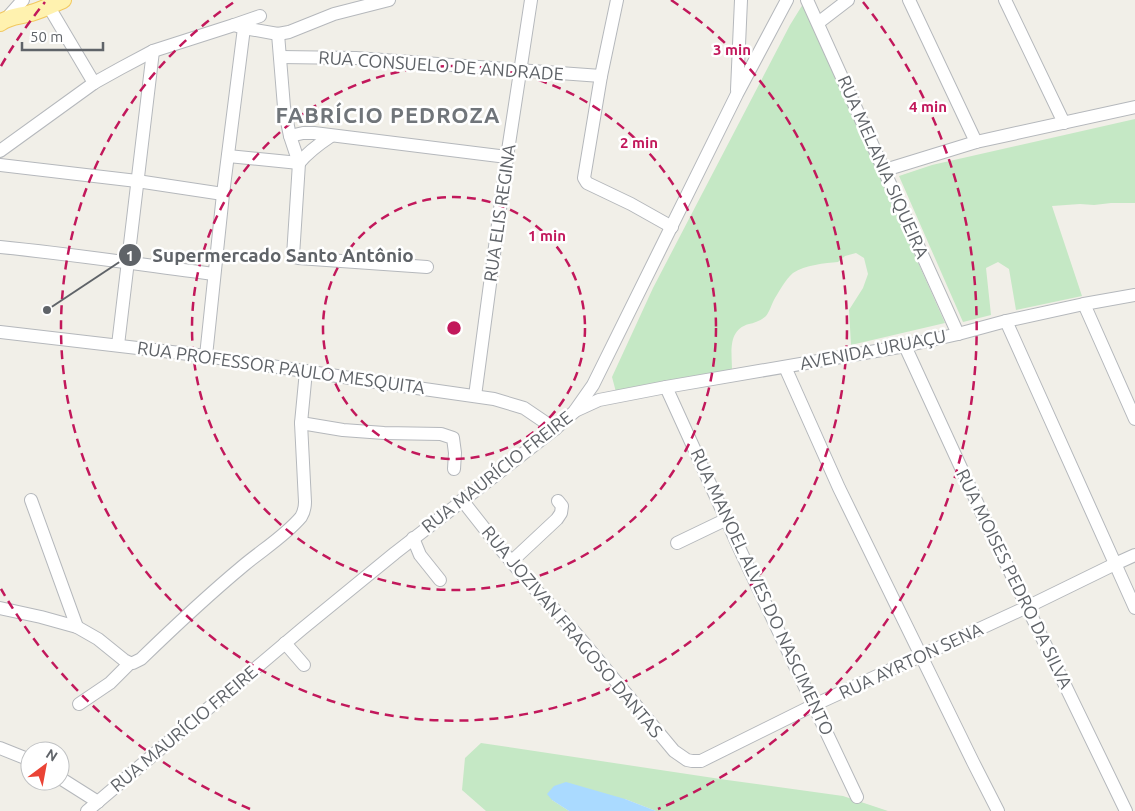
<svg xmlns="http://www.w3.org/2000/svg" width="1135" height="811" font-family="Ubuntu,sans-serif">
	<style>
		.green { fill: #c5e8c5 }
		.water { fill: #aadaff }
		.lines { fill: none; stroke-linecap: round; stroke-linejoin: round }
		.minor-casing { stroke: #b5b8bc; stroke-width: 14 }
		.major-casing { stroke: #f2c960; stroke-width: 18 }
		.minor { stroke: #fff; stroke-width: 12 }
		.major { stroke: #fff2af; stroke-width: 16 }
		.ring { fill: none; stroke: #c2185b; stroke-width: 2.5; stroke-dasharray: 9 6 }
		.labels { text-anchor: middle; stroke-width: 5; stroke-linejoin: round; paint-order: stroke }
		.street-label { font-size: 18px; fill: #5f6368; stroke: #fff }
		.district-label { font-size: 22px; font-weight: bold; letter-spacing: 1px; fill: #70757a; stroke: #fff }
		.centre { fill: #c2185b; stroke: #fff; stroke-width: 2.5 }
		.ring-label { font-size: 15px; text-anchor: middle; font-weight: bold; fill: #c2185b; stroke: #fff; stroke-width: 5; stroke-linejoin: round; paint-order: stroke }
		.leader { fill: none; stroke: #5f6368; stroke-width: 2 }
		.callout-dot { fill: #5f6368; stroke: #fff; stroke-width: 2 }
		.mark-label { font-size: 15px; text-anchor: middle; font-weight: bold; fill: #fff }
		.callout-label { font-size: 19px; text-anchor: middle; font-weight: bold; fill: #5f6368; stroke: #fff; stroke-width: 5; stroke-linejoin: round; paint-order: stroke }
	</style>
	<rect width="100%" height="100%" fill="#f1efe8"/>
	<g class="green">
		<path d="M803,4L945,323L851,345L849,310L863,288L868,274L864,258L856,253L845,256L838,262C825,263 805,265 793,273C785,280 780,290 775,298C772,303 770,311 766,316C762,320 754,323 749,324C727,330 732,353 732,370L616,392L612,377L653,288L790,25Z"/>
		<path d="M1135,119V203H1111L1094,205L1080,204L1052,206L1082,296L1016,310L1009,269L998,262L986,268L991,315L963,322L899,176L932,165Z"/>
		<path d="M481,743L727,780L843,796L888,811H656L625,799L552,800L569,811H486L462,790L465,758Z"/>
	</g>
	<path class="water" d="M566,782L625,799L656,811H569L552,800L547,794L554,786Z"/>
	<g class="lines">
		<defs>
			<g id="minor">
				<path d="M617,0L601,76L584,178L587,183L631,204L672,227"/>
				<path d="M807,0L958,334"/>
				<path d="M909,0L976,142"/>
				<path d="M1005,0L1064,123"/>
				<path d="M49,7L94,83"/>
				<path d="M8,17L23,0"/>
				<path d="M818,23L848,0"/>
				<path d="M234,25L260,16"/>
				<path d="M278,34L284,107L290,136L299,163L293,256L298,258L427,267"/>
				<path d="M280,57L356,58L601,76"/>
				<path d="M737,90L741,0"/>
				<path d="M290,136L303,133H314L507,157"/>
				<path d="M0,151L94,83L121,68L153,51L234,25L244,28L278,34L289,32L334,14L389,0"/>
				<path d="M228,156L299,163C308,152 319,144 331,136"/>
				<path d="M0,165L137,181L223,194"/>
				<path d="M885,170L976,142L1135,107"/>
				<path d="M0,247C72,254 143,265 214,274"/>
				<path d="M1084,304L1135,419"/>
				<path d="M1006,321L1135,608"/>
				<path d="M0,332L206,356L403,386L494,399L524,408L555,429"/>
				<path d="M118,345L153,51"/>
				<path d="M905,346L985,520L1126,811"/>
				<path d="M206,356L223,194L244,28"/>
				<path d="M785,367L839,488L973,762L998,811"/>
				<path d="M666,387L742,554L857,797"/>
				<path d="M475,396L507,157L531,0"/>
				<path d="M575,411L599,400L666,387L905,346L958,334L1006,321L1084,304L1135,295"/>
				<path d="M301,423L343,430L384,433L441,434L453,438L455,453L454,469"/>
				<path d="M31,500L77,627"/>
				<path d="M462,500L499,547L531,585L560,615L584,643L674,751L687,760L692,761H701L814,705L1027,607L1115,564L1135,555"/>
				<path d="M413,538L420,555L440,580"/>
				<path d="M677,543L727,519"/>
				<path d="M511,562L557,519L561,513L562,506L558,501"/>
				<path d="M0,608L41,617L77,627L98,639L124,660L130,663H133L141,659C174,627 207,596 243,566C262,550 285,536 301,517C304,512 305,508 305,502L301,423L306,371"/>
				<path d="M285,643L304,665"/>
				<path d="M79,704L110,683L130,663"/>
				<path d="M0,748L30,760"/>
				<path d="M60,778L98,802"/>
				<path d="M87,811L302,629L395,553L555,429L574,412L593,385L737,94L787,0"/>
			</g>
			<path id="major" d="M0,23C12,15 19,17 31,13C42,10 52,5 63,0"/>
		</defs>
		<use href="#minor" class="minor-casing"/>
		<use href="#major" class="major-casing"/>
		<use href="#minor" class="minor"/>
		<use href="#major" class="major"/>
	</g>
	<g class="ring">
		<circle cx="454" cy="328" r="131"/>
		<circle cx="454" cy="328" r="262"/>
		<path d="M671 0A393 393 0 1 1 237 0"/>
		<path d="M250 809A523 523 0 0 1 1 589M1 66A523 523 0 0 1 45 2M863 2A523 523 0 0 1 658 809"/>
	</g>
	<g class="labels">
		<g class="street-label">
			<text transform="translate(441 66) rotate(4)" y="6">RUA CONSUELO DE ANDRADE</text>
			<text transform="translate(883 167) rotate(66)" y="6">RUA MELANIA SIQUEIRA</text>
			<text transform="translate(500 213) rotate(-82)" y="6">RUA ELIS REGINA</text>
			<text transform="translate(873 350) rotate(-11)" y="6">AVENIDA URUAÇU</text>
			<text transform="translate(281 368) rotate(8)" y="6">RUA PROFESSOR PAULO MESQUITA</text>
			<text transform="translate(497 472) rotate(-38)" y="6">RUA MAURÍCIO FREIRE</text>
			<text transform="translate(1014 579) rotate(64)" y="6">RUA MOISES PEDRO DA SILVA</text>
			<text transform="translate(762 592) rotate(65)" y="6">RUA MANOEL ALVES DO NASCIMENTO</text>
			<text transform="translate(572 632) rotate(50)" y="6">RUA JOZIVAN FRAGOSO DANTAS</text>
			<text transform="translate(911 661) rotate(-25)" y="6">RUA AYRTON SENA</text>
			<text transform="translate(184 729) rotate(-40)" y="6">RUA MAURÍCIO FREIRE</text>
		</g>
		<g class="district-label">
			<text x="388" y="123">FABRÍCIO PEDROZA</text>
		</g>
	</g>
	<circle cx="454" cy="328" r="8" class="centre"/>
	<g class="ring-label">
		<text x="732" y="55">3 min</text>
		<text x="928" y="112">4 min</text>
		<text x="639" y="148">2 min</text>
		<text x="547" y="241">1 min</text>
	</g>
	<path class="leader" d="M47 310L130 255"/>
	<g class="callout-dot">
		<circle cx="47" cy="310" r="5"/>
		<circle cx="130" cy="255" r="12"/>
	</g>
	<g class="mark-label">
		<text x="130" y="261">1</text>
	</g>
	<g class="callout-label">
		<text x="283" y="262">Supermercado Santo Antônio</text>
	</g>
	<g transform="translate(45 766) rotate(32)"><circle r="24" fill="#ffffff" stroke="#bfc1c3"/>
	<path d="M0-4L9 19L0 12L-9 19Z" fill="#ea4335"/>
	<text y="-8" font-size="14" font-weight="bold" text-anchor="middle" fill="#5f6368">N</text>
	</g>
	<path d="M22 42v8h81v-8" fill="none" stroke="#5f6368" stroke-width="2.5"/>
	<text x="30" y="42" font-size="15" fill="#5f6368" stroke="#ffffff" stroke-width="4" paint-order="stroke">50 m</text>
</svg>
